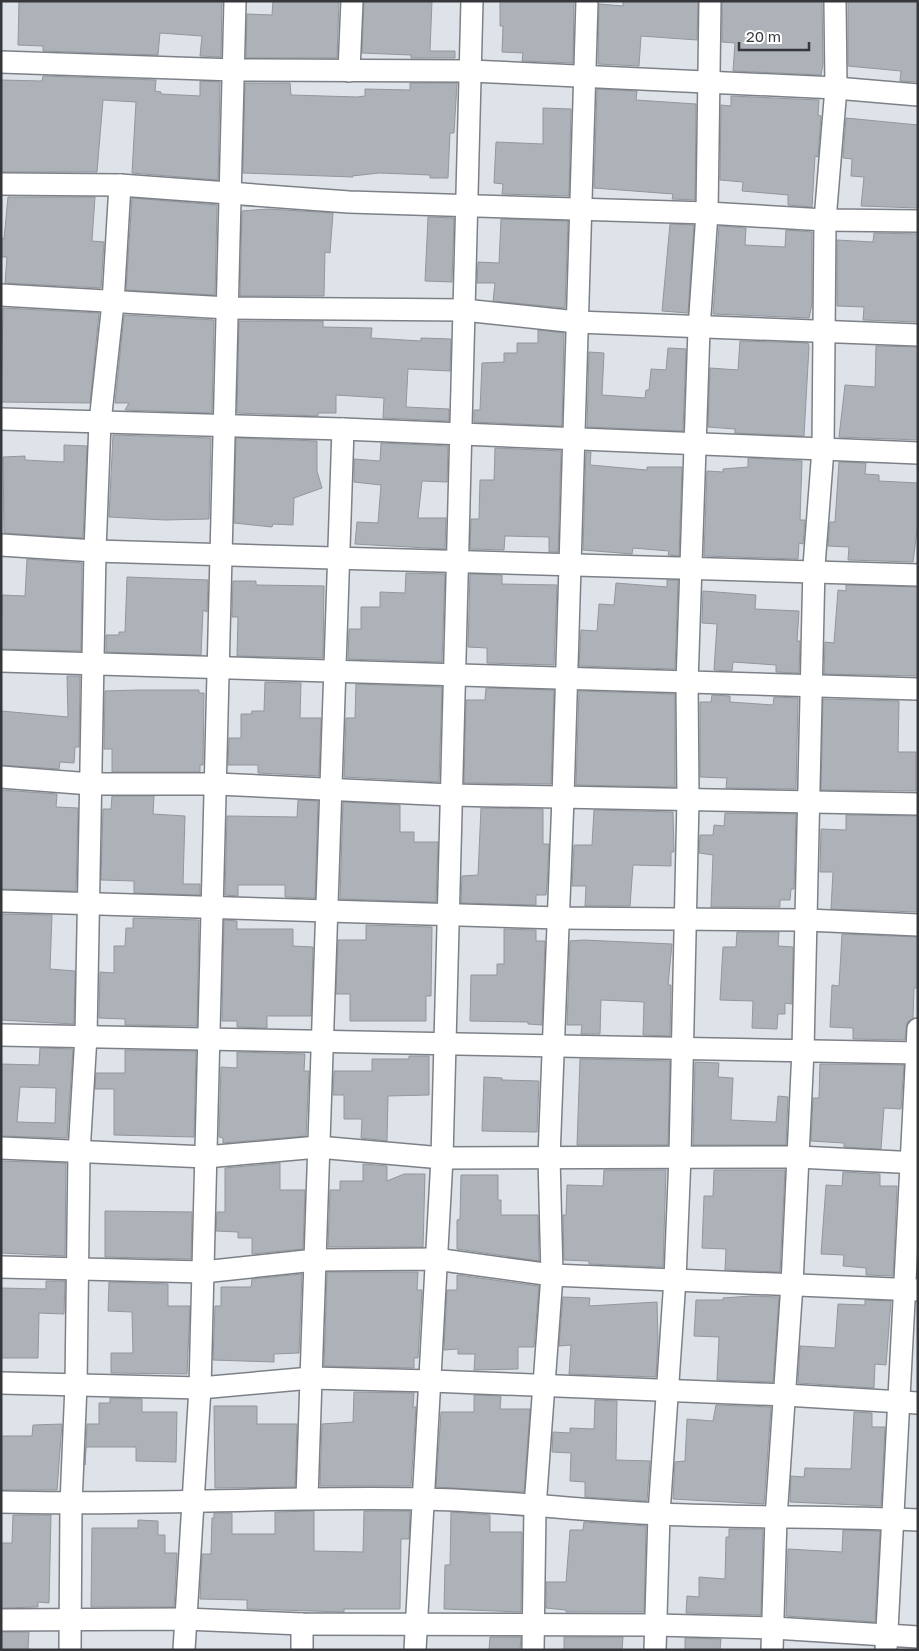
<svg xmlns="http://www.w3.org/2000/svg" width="919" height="1651" font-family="'Golos Text',sans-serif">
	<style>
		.building { fill: #adb1b8; stroke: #92979d; fill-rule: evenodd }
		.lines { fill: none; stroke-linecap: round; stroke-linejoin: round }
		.minor-casing { stroke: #7d8187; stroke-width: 24 }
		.minor { stroke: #fff; stroke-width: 21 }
	</style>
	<rect width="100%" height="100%" fill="#dee3e9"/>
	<g class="building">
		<path d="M19,1H222L221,57L200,56L202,36L160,33L158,55L43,51V46L18,45Z"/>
		<path d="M273,1H339L337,58H246L247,14L272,15Z"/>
		<path d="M364,1H432L430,51H455V58H411V55L362,53Z"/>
		<path d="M500,1H574L573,63L522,61L523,53L502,52L503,26H500Z"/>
		<path d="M623,1H698L697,40L641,36L639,66L598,64L599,4L623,6Z"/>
		<path d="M722,1H822L823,64L821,75L733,71L735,43L722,42Z"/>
		<path d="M848,1H918V82L900,81L901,71L848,66Z"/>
		<path d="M43,76L156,80L155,91L161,92V94L200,96V81L220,82L218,180L132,173L136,102L103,100L97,172H1V80L42,81Z"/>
		<path d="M245,83H290L291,95L357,97L365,96V89L410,90V83H457L454,133H450L448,178H430V175L379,173L352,176L353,177L243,173Z"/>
		<path d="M597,89L637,91L636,100L696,104L695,200L672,199L673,194L594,188Z"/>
		<path d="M731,96L819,100L818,115L821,116L818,157L815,156L812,207L788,205V195L742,191L743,182L720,180L721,105L731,106Z"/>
		<path d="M543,108L571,109L569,196L502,194L503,184L494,183L496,142L543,144Z"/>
		<path d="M846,118L918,125V208L861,206L864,177L851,176L852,159L843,158Z"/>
		<path d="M8,197H95L92,241L104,242L101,288L5,283L7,257H1V238L4,239Z"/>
		<path d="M132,198L217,205L215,295L126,290Z"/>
		<path d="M268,209L333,213L330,253L325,252L324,296H240L242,211Z"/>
		<path d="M428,217L454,218L452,282L425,281Z"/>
		<path d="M501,219L568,221L565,308L493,301L495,283H477L478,262L499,263Z"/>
		<path d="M670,224L694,225L688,313L662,311Z"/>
		<path d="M719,226L746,228L745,245L785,247L786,230L812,232V304L809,318L713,314Z"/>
		<path d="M874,233L918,234V322L863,320L864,307L837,306V240L873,242Z"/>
		<path d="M3,308L99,313L90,403L1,402Z"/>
		<path d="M124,315L214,320L212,413L125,410L129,403H115Z"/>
		<path d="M239,321H323V327L372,328L371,338L421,341V338L451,339L450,371L408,369L406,407L449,409V421L383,418L384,398L336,395V413H318V416L237,413Z"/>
		<path d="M538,330L564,333L562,426L474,422V410H480L482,363L504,362V353H517V343H538Z"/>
		<path d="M740,341L808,343L809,347L804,436L735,433V429L708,427L710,368L738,370Z"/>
		<path d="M876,346L918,347V440L839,437L845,385L875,387Z"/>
		<path d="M668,348L686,349L683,431L587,427L589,352L604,353L602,395L645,398L646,390H649L651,369L666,370Z"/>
		<path d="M113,435L211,438L209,519L165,520L109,517Z"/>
		<path d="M236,438L317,441V471L322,488L294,498L293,525L273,524L272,527L234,523Z"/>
		<path d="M381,443L448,446L447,482L422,481L418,518H446L445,549L355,544L357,522L378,523L381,485L354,482V459L380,461Z"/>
		<path d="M64,445L87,446L83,538L4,533L3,457L25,456V460L64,462Z"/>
		<path d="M495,448L561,451L558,552H549V537L505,536L504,550L470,549L471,519H479L480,480H494Z"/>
		<path d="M586,452H591L590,465L647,470V467H682L679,556L668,555L669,551L633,548L632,554L583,550Z"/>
		<path d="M748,458L802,461L800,520H805L803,544L799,543L798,559L704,556L707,471L723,472V469L748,467Z"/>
		<path d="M839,462L866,463L865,474L879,475V481L918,483V522L913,562L848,560L849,547L828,546L830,522H835Z"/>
		<path d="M27,559L82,563L81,651L1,649L2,595L25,596Z"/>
		<path d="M406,573L445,574L442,662L348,659L349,629H361V607H380V592L405,593Z"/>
		<path d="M470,574L502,575V584L557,585L554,665L487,663V648L468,647Z"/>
		<path d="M127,577L208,580L207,612L203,610L201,655L106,652V635H119V632H125Z"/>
		<path d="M667,580H678L675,669L579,666L581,630L597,631L599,604L614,605L616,583L667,587Z"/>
		<path d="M233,581H256V585L324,586L323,658L237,656L238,617H232Z"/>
		<path d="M846,585L918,587V676L824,674L825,642L834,643L838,590L846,591Z"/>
		<path d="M703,591L756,595L755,609L799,611L797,641H800L799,673L776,672V665L733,662L732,671L714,670L717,624L702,623Z"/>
		<path d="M67,676H80L79,747H75L74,763L60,762L59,769L1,765V711L68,717Z"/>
		<path d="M265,682L301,683L300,718H321L319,776L258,773V765H228L229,738H241V714H251L252,711H264Z"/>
		<path d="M356,684L442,687L439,782L344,777L346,718H355Z"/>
		<path d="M486,688L554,690L551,784L464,783L466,700H485Z"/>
		<path d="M137,690H199V693H204L203,765H200V772H112V749H104L105,691Z"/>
		<path d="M579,691L675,694V787L576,785Z"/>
		<path d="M712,695L730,696V702L773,705L774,697L798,698L796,789L726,788L727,778L700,777V702H711Z"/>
		<path d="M823,699L899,701L898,752H916V791L821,790Z"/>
		<path d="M1,790L57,794L56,807L78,808L76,891L1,889Z"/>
		<path d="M112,796H154L153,814L185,816L183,884H200V895L134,893V881L101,880L103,809H111Z"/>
		<path d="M298,800L318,801L315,898L285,897V885H238V896L225,895L227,816L297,817Z"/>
		<path d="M343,802L400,805V832H414V842H438L436,902L340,899Z"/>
		<path d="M481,808L543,809V844H549L547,886L546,895H536V905L461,903L462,876L478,875Z"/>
		<path d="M594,810L673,812L674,852H671V866L633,865L630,906H585L586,886H572L574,845H592Z"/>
		<path d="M725,813L796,814L794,889H791L790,900H780V907H711L713,855L699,853L700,835H713L714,825L724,826Z"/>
		<path d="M846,815L918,816V912L831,909L833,872H820L821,829L846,830Z"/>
		<path d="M1,914L52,915L50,969L75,971L74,1024L1,1020Z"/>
		<path d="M133,918L199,920L197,1026L125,1025V1019L99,1018L100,972L114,973V946H125L126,928H133Z"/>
		<path d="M224,920L237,921V929H293V946L313,947L311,1016H267V1028L237,1027V1021H222Z"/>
		<path d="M366,925L432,927L431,996H426V1021H350V994H336L338,940H366Z"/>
		<path d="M504,929L536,930V941H545L542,1025L528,1024V1022L470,1021L471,975H497V964H504Z"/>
		<path d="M737,932H779L778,946L793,947L792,1004L785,1003V1014H778L777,1029L752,1028L753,1001L720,1000L723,947H736Z"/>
		<path d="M842,934L918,937V988H914L913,1018L907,1023L905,1040L853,1039V1028L830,1027L832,985L839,986Z"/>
		<path d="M584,940L672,944L668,985H671L670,1036L643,1035L644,1002L601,1000L600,1034H581L582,1025H567L570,941Z"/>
		<path d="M40,1048L73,1049L67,1138L1,1136V1064L39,1065ZM20,1087L56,1088L55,1123L17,1122Z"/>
		<path d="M125,1050L196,1051L194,1137L114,1135V1089H95L96,1073H125Z"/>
		<path d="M237,1052L305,1054L304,1071H309L306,1136L223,1143V1138L219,1137L221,1067L237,1068Z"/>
		<path d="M409,1056H429V1095L388,1096L387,1141L361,1138L362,1119H344V1095H333L334,1071H372V1059H409Z"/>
		<path d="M580,1059L670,1061L668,1145H577Z"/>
		<path d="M695,1062L719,1063L718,1077L733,1078L731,1120L776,1122L778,1096L788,1097L786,1145H693Z"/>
		<path d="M820,1064L904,1065L901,1109L884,1108L881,1149L844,1147V1143L811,1141L813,1098H819Z"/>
		<path d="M484,1077L502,1078V1080L539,1081L537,1132L482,1131Z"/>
		<path d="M1,1161L66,1163L65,1256L1,1253Z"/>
		<path d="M280,1163V1190H305L303,1249L252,1254V1238H238V1232L216,1231L217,1212H225V1168Z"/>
		<path d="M363,1164L387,1166V1181L404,1174H425L423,1247H328L330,1190H340V1181H363Z"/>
		<path d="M604,1170H666L663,1267L589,1264V1261L564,1260L563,1215H566L567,1185L603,1186Z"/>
		<path d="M714,1170H785L780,1272L725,1270L726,1249L702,1248L704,1196H713Z"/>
		<path d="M843,1172L880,1174V1186H897L893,1276L866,1275V1268L843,1266L844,1255L821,1254L826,1185L842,1186Z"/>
		<path d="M461,1175H498V1200H501V1215H538L539,1261L457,1249V1220L460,1219Z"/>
		<path d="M105,1211L192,1212L191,1259L105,1257Z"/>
		<path d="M327,1272H418L417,1290H422L418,1358H414V1368L324,1366Z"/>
		<path d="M302,1274L299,1353L274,1354V1362L213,1360L215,1306H221V1287H251L252,1279Z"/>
		<path d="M457,1275L539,1286L534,1347H518V1369L474,1370L475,1354H458V1349L444,1350L447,1290H457Z"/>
		<path d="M46,1281H65L64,1314L39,1313L38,1358H1V1288L46,1289Z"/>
		<path d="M109,1282L168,1284V1306H190L187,1374L111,1373V1353H133L132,1312L108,1311Z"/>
		<path d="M751,1296L779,1297L773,1382L717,1380L719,1337L694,1336L696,1300H723V1298Z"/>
		<path d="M563,1297L590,1298L589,1306L657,1302L658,1339L656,1377L569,1374L571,1345L559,1346Z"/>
		<path d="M865,1300L891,1301L886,1365L875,1364L874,1388L798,1383L800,1346L835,1348L838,1304L865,1305Z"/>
		<path d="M354,1392L414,1393L413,1407H416L411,1486H320L322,1424L353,1422Z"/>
		<path d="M474,1395L501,1396L500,1409H530L524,1492L436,1487L441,1412H474Z"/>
		<path d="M110,1398L142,1399V1412H177L176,1462L136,1461V1447H86L85,1465L87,1424H99V1403H110Z"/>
		<path d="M595,1400L617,1401L616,1460L650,1461L647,1501L585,1497V1482L570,1481L571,1453L552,1452L553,1432L570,1433V1428L594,1429Z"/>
		<path d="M716,1405L771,1407L764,1504L673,1499L675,1462L685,1461L687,1419L713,1421Z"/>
		<path d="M214,1406H257V1424H297L295,1487L215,1488Z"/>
		<path d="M854,1412L872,1413V1427H885L881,1506L790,1502L791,1476L804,1477L805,1468L851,1469Z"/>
		<path d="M62,1424L57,1490H1V1436H32L33,1425Z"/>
		<path d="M314,1511V1551L363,1552L364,1511H410L409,1539H401L400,1609H344V1612L247,1609V1600L200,1599L202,1554H211L212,1518H214V1513H232V1534H275V1512Z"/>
		<path d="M451,1512L490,1515V1532H522L521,1612L444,1609L445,1565H450Z"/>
		<path d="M13,1515H51L49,1603L38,1602V1607L1,1608V1543H12Z"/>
		<path d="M138,1520L158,1521V1535H165V1553H177L174,1607H91L92,1528H138Z"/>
		<path d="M584,1522L646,1526L644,1612H566V1610L546,1608V1582H566L570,1530H583Z"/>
		<path d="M729,1529H763L761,1615L686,1613L687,1596L699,1597V1577L725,1579L726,1537H729Z"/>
		<path d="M843,1530L880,1531L875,1622L786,1616L788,1549L842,1552Z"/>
		<path d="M1,1632H29L28,1650H1Z"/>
		<path d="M490,1637H521L520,1650H489Z"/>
		<path d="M564,1637H623L622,1650H564Z"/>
		<path d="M685,1638L721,1639L720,1650H685Z"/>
	</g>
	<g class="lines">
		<defs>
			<g id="minor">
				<path d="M1,62L234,70L470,71L836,88L918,95"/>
				<path d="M349,71L352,1"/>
				<path d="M1,184L120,185L349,202L707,213L825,220L918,221"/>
				<path d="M1,295L228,308L464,310L577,322L918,335"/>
				<path d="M1,419L343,429L918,453"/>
				<path d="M1,545L95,551L918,575"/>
				<path d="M1,661L918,689"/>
				<path d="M1,777L91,784H217L451,795L918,804"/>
				<path d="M1,901L559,918L807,920L918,925"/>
				<path d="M1,1035L918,1053"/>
				<path d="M1,1148L206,1157L318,1147L442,1158L798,1157L918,1163"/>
				<path d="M1,1267L203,1272L315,1260L435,1259L552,1275L918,1290"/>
				<path d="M1,1383L200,1388L311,1378L431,1381L785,1395L918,1403"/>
				<path d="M307,1498L343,429"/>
				<path d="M1,1502C141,1506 281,1496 421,1499C499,1500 581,1511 660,1514C746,1518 832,1516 918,1520"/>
				<path d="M1,1620L185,1619L302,1624L656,1625L774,1628L918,1637"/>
				<path d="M70,1650L71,1504L76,1385L79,1153L86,1036L95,551L100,422L113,303L120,185"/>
				<path d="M184,1650L200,1388L235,1"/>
				<path d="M302,1650V1624"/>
				<path d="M415,1650L442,1158L472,1"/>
				<path d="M533,1650L535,1507L552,1275L549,1157L563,798L587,1"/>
				<path d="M655,1650L659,1514L675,1279L680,1156L688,800L687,683L699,329L707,213L710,1"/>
				<path d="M772,1650L776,1518L792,1284L803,1050L814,566L823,449L825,220L836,88L835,1"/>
				<path d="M886,1650L918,1029"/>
			</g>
		</defs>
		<use href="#minor" class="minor-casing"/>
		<use href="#minor" class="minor"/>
	</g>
	<rect width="919" height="1651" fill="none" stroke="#36373a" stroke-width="5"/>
	<path d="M739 42v8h70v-8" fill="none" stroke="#36373a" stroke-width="2.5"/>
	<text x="746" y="42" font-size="15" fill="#36373a" stroke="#ffffff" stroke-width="4" paint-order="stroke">20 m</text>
</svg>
